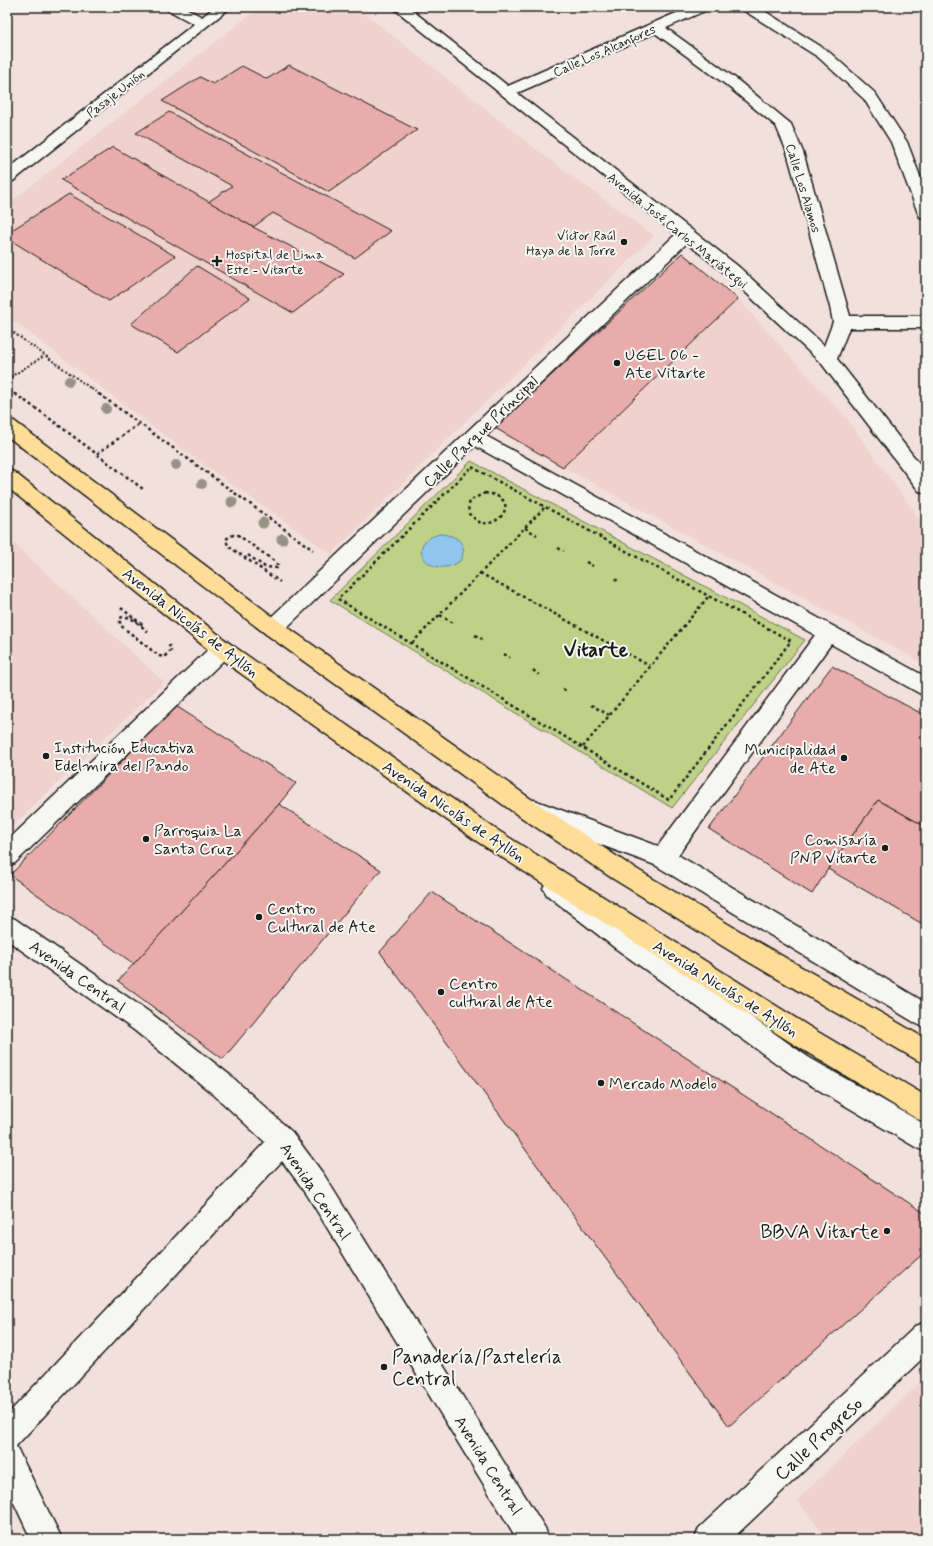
<svg xmlns="http://www.w3.org/2000/svg" width="933" height="1546" font-family="Mynerve,sans-serif">
	<style>
		.built { fill: #efd1cd }
		.green { fill: #bed287; stroke: #6d7752 }
		.water { fill: #90c6ee; stroke: #62829a }
		.building { fill: #e8adaa; stroke: #1c1c1c }
		.lines { fill: none; stroke-linecap: round; stroke-linejoin: round }
		.minor-casing { stroke: #1c1c1c; stroke-width: 3 }
		.major-casing { stroke: #1c1c1c; stroke-width: 3 }
		.path-far1 { stroke: #1c1c1c; stroke-width: 2; stroke-dasharray: 2 2; stroke-linecap: butt }
		.path { stroke: #1c1c1c; stroke-width: 2.5; stroke-dasharray: 3 3; stroke-linecap: butt }
		.minor { fill: #f6f6f2; fill-rule: evenodd }
		.major { fill: #fedd96; fill-rule: evenodd }
		.tree { fill: #979284 }
		.poi-dot { fill: #1c1c1c; stroke: #f6f6f2; stroke-width: 1.5 }
		.labels { text-anchor: middle; stroke-width: 4; stroke-linejoin: round; paint-order: stroke }
		.far-street-label { font-size: 13px; fill: #1c1c1c; stroke: #f6f6f2 }
		.far-poi-label { font-size: 13px; fill: #1c1c1c; stroke: #f6f6f2; text-anchor: end }
		.poi-label { font-size: 16px; fill: #1c1c1c; stroke: #f6f6f2; text-anchor: start }
		.street-label { font-size: 16px; fill: #1c1c1c; stroke: #f6f6f2 }
		.near-poi-label { font-size: 19px; fill: #1c1c1c; stroke: #f6f6f2; text-anchor: end }
		.near-street-label { font-size: 19px; fill: #1c1c1c; stroke: #f6f6f2 }
		.district-label { font-size: 20px; font-weight: bold; fill: #1c1c1c; stroke: #f6f6f2 }
	</style>
	<rect width="100%" height="100%" fill="#f2e0dc"/>
	<filter id="ink" filterUnits="userSpaceOnUse"><feTurbulence type="fractalNoise" baseFrequency=".025" numOctaves="2"/><feDisplacementMap in="SourceGraphic" scale="8" xChannelSelector="R" yChannelSelector="G"/><feConvolveMatrix kernelMatrix="1 2 1 2 8 2 1 2 1" color-interpolation-filters="sRGB"/></filter>
	<g filter="url(#ink)">
		<g class="built">
			<path d="M260,7H356L550,160L654,236L331,554L189,454L7,316V205Z"/>
			<path d="M738,299L847,419L926,528V665L563,467Z"/>
			<path d="M7,537L164,682L7,831Z"/>
			<path d="M926,1377V1539H827L797,1500Z"/>
		</g>
		<path class="green" d="M471,461L805,640L672,808L330,600Z"/>
		<path class="water" d="M440,534C456,535 470,543 460,561C430,582 401,543 440,534Z"/>
		<g class="building">
			<path d="M289,65L417,130L329,192L162,101L200,77L213,84L242,66L267,79Z"/>
			<path d="M169,112L391,231L355,258L273,213L253,227L208,202L232,186L136,133Z"/>
			<path d="M113,147L253,227L344,274L293,313L61,180Z"/>
			<path d="M69,194L175,256L109,301L7,238V233Z"/>
			<path d="M682,253L738,299L563,467L495,428Z"/>
			<path d="M197,266L250,298L178,352L131,324Z"/>
			<path d="M832,666L926,716V827L878,800L828,869L812,894L709,829Z"/>
			<path d="M176,706L296,783L279,804L134,964L10,875Z"/>
			<path d="M878,800L926,827V926L828,869Z"/>
			<path d="M279,804L381,870L223,1059L118,981Z"/>
			<path d="M432,892L926,1214V1251L729,1426L380,952Z"/>
		</g>
		<g class="lines">
			<defs>
				<g id="minor">
					<path d="M166,7H184L202,17L215,7H231L13,181L7,183V170L194,24L168,10Z"/>
					<path d="M392,7H408L508,86L690,7H709L707,10L666,28L735,78L791,124L803,152L850,316H926V328H849L837,359L926,472V493L919,491L822,364L727,275L687,243L486,436L926,677V696L919,693L831,644L678,855L926,1003V1028L917,1024L655,865L526,817L523,810L526,803L534,800L658,846L815,635L475,446L280,634L273,636L266,634L263,628L266,622L676,234ZM655,33L725,84L776,126L787,152L830,307L833,322L824,346L739,267L517,93Z"/>
					<path d="M741,7H758L828,51L875,93L907,142L926,192V218L920,217L918,213L891,142L864,99L818,57L743,10Z"/>
					<path d="M222,641L229,643L232,649L229,655L15,863L7,866V841L215,643Z"/>
					<path d="M555,878L563,881L631,932L808,1057L926,1125V1152L917,1148L790,1073L615,948L547,895L543,888L547,881Z"/>
					<path d="M7,916L15,919L152,1014L231,1076L292,1132L324,1175L545,1528L549,1539H517L306,1193L282,1161L16,1446L62,1539H31L7,1488V1415L265,1142L213,1094L134,1030L7,940Z"/>
					<path d="M926,1322V1355L732,1539H695L699,1528L916,1326Z"/>
				</g>
				<g id="major">
					<path d="M7,419L14,421L280,622L528,797L628,864L758,942L926,1039V1064L917,1060L742,958L612,878L512,811L266,634L7,436Z"/>
					<path d="M7,470L14,472L229,643L494,828L813,1029L926,1096V1122L917,1119L795,1045L478,842L215,655L7,487Z"/>
				</g>
			</defs>
			<use href="#minor" class="minor-casing"/>
			<use href="#major" class="major-casing"/>
			<g class="path-far1">
				<path d="M7,328L100,395"/>
				<path d="M7,379L44,356"/>
				<path d="M7,389L16,395"/>
			</g>
			<g class="path">
				<path d="M15,394L41,412L143,489"/>
				<path d="M99,394L313,550"/>
				<path d="M97,454L140,423"/>
				<path d="M472,467L791,641L669,800L338,599Z"/>
				<path d="M485,493C489,494 494,494 497,496C517,505 497,529 479,522C476,520 472,516 469,514L468,506L471,500Z"/>
				<path d="M525,528L537,535"/>
				<path d="M558,548L564,551"/>
				<path d="M248,555L265,567L277,568L278,565L274,561L238,535H233L226,539L228,546L280,582"/>
				<path d="M586,562L593,566"/>
				<path d="M480,573L650,666"/>
				<path d="M615,579L620,582"/>
				<path d="M121,608L144,626"/>
				<path d="M440,615L453,623"/>
				<path d="M148,632C141,626 130,613 120,618V625L159,656L164,657L171,650L169,645"/>
				<path d="M475,635L482,639"/>
				<path d="M412,643L544,508"/>
				<path d="M504,654L510,658"/>
				<path d="M533,670L539,675"/>
				<path d="M563,689L568,692"/>
				<path d="M591,705L609,715"/>
				<path d="M583,747L708,597"/>
			</g>
			<use href="#minor" class="minor"/>
			<use href="#major" class="major"/>
		</g>
		<g class="tree">
			<circle cx="69" cy="381" r="5"/>
			<circle cx="106" cy="409" r="5"/>
			<circle cx="176" cy="465" r="5"/>
			<circle cx="202" cy="484" r="5"/>
			<circle cx="232" cy="502" r="5.5"/>
			<circle cx="263" cy="523" r="5.5"/>
			<circle cx="282" cy="539" r="5.5"/>
		</g>
	</g>
	<g class="poi-dot">
		<circle cx="624" cy="242" r="4"/>
		<path d="M215 255h4v4h4v4h-4v4h-4v-4h-4v-4h4z"/>
		<circle cx="617" cy="363" r="4"/>
		<circle cx="46" cy="756" r="4"/>
		<circle cx="844" cy="758" r="4"/>
		<circle cx="146" cy="839" r="4"/>
		<circle cx="885" cy="848" r="4"/>
		<circle cx="259" cy="917" r="4"/>
		<circle cx="441" cy="992" r="4"/>
		<circle cx="601" cy="1083" r="4"/>
		<circle cx="887" cy="1231" r="4"/>
		<circle cx="384" cy="1367" r="4"/>
	</g>
	<g class="labels">
		<g class="far-street-label">
			<text transform="translate(604 50) rotate(-24)" y="5">Calle Los Alcanfores</text>
			<text transform="translate(115 93) rotate(-38)" y="5">Pasaje Unión</text>
			<text transform="translate(804 188) rotate(73)" y="5">Calle Los Alamos</text>
			<text transform="translate(678 230) rotate(39)" y="5">Avenida José Carlos Mariátegui</text>
		</g>
		<g class="far-poi-label">
			<text x="616" y="240">Víctor Raúl<tspan x="616" dy="15">Haya de la Torre</tspan></text>
			<text x="226" y="259" text-anchor="start">Hospital de Lima<tspan x="226" dy="15">Este - Vitarte</tspan></text>
		</g>
		<g class="poi-label">
			<text x="625" y="360">UGEL 06 -<tspan x="625" dy="18">Ate Vitarte</tspan></text>
			<text x="54" y="753">Institución Educativa<tspan x="54" dy="18">Edelmira del Pando</tspan></text>
			<text x="836" y="755" text-anchor="end">Municipalidad<tspan x="836" dy="18">de Ate</tspan></text>
			<text x="154" y="836">Parroquia La<tspan x="154" dy="18">Santa Cruz</tspan></text>
			<text x="877" y="845" text-anchor="end">Comisaría<tspan x="877" dy="18">PNP Vitarte</tspan></text>
			<text x="267" y="914">Centro<tspan x="267" dy="18">Cultural de Ate</tspan></text>
			<text x="449" y="989">Centro<tspan x="449" dy="18">cultural de Ate</tspan></text>
			<text x="609" y="1089">Mercado Modelo</text>
		</g>
		<g class="street-label">
			<text transform="translate(480 431) rotate(-44)" y="6">Calle Parque Principal</text>
			<text transform="translate(191 622) rotate(38)" y="6">Avenida Nicolás de Ayllón</text>
			<text transform="translate(454 811) rotate(34)" y="6">Avenida Nicolás de Ayllón</text>
			<text transform="translate(78 976) rotate(35)" y="6">Avenida Central</text>
			<text transform="translate(726 988) rotate(32)" y="6">Avenida Nicolás de Ayllón</text>
			<text transform="translate(316 1191) rotate(56)" y="6">Avenida Central</text>
			<text transform="translate(489 1465) rotate(58)" y="6">Avenida Central</text>
		</g>
		<g class="near-poi-label">
			<text x="879" y="1238">BBVA Vitarte</text>
			<text x="392" y="1363" text-anchor="start">Panadería/Pastelería<tspan x="392" dy="22">Central</tspan></text>
		</g>
		<g class="near-street-label">
			<text transform="translate(818 1438) rotate(-43)" y="7">Calle Progreso</text>
		</g>
		<g class="district-label">
			<text x="596" y="656">Vitarte</text>
		</g>
	</g>
	<rect width="933" height="1546" fill="none" stroke="#f6f6f2" stroke-width="24"/>
	<rect x="12" y="12" width="909" height="1522" fill="none" stroke="#1c1c1c" stroke-width="1.5" filter="url(#ink)"/>
</svg>
